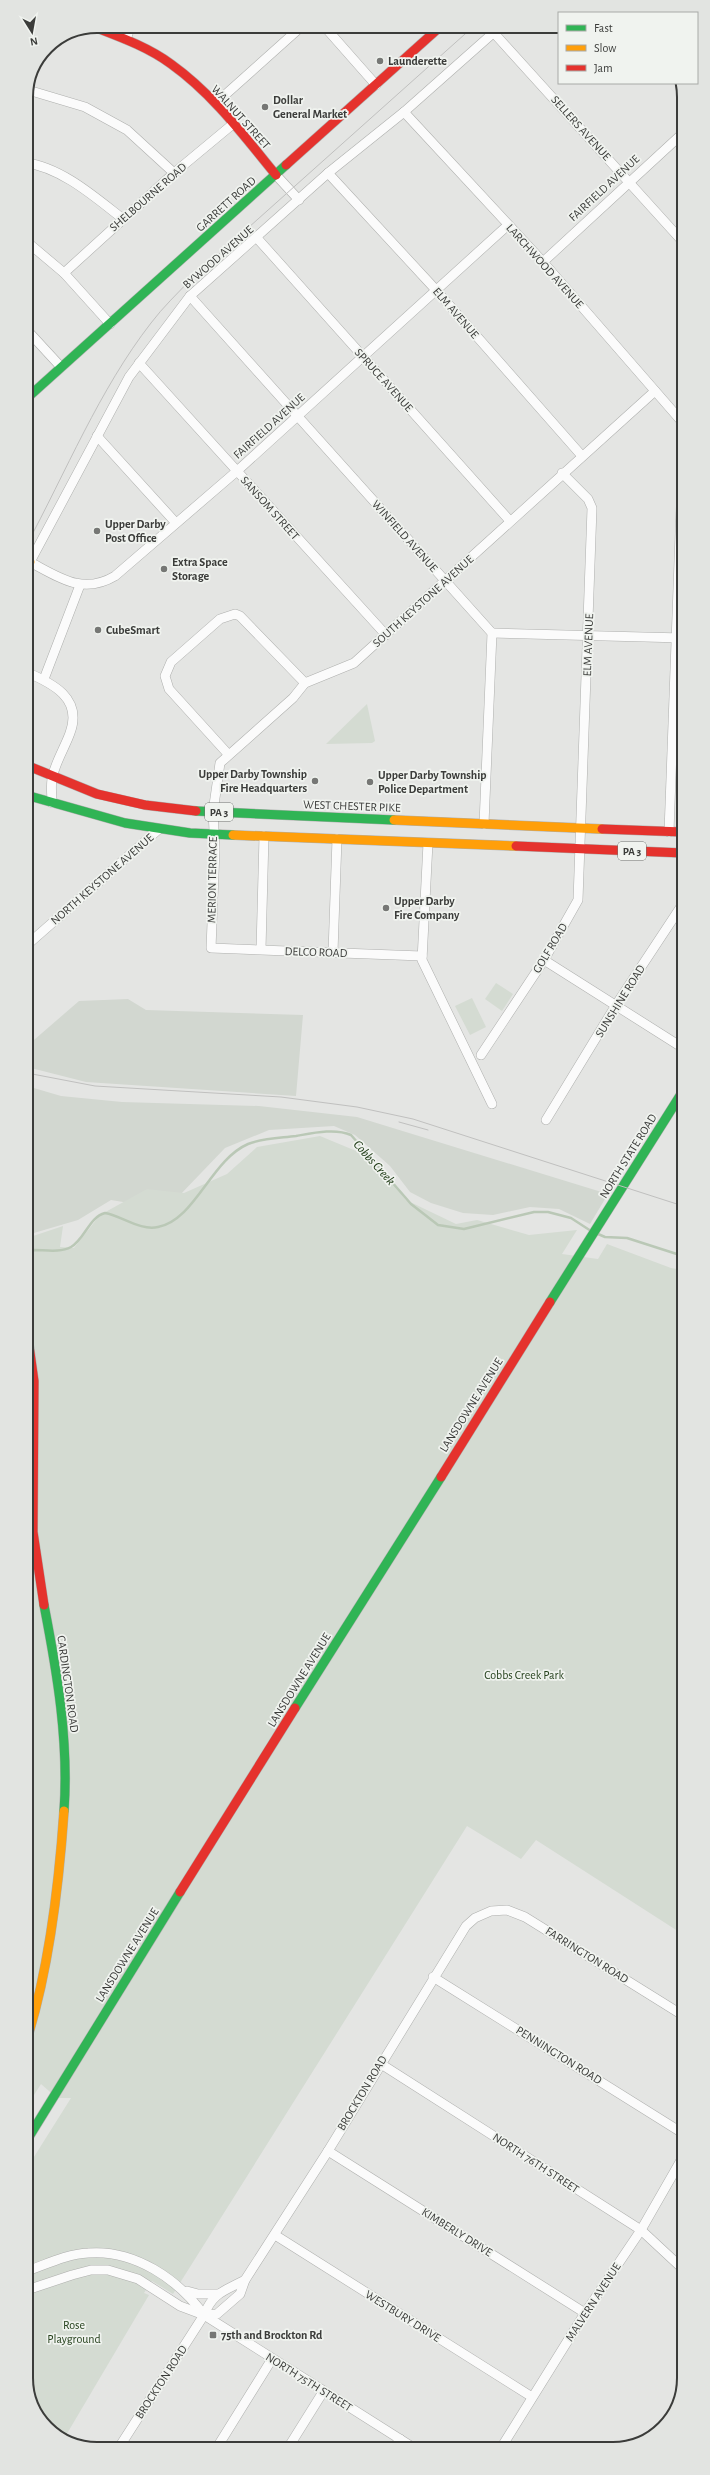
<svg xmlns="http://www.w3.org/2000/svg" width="710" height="2475" font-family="'Alegreya Sans',sans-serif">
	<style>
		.built { fill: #d2d7d0 }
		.green { fill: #d4dbd2 }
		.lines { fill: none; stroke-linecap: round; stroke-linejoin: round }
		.stream { stroke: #bac8b6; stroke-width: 2.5 }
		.street-casing { stroke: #aeafad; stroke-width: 10 }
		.fast-casing { stroke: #aeafad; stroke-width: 10 }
		.slow-casing { stroke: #aeafad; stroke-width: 10 }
		.jam-casing { stroke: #aeafad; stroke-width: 10 }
		.street { stroke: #fbfbfb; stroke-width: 9 }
		.fast { stroke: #30b455; stroke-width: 9 }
		.slow { stroke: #ff9f0a; stroke-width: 9 }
		.jam { stroke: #e5322d; stroke-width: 9 }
		.tram { stroke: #c0c0bf; stroke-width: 1 }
		.poi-dot { fill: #767775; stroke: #f0f3ef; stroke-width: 1.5 }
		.labels { text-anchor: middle; stroke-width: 3.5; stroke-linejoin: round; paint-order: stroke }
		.shield { fill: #f0f3ef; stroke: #717370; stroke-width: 1 }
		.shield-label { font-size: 11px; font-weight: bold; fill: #3b3c3a }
		.poi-label { font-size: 12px; font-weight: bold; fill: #3b3c3a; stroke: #f0f3ef; text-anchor: start }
		.street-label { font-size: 12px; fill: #3b3c3a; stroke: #f0f3ef }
		.park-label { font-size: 12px; fill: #26421d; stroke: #f0f3ef }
		.water-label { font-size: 13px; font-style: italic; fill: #1c3813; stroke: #f0f3ef }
		.rim { fill: none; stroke: #3b3c3a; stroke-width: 2 }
	</style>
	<rect width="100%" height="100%" fill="#e4e5e3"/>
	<g class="built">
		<path d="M128,999L146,1010L303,1015L296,1096L86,1082L27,1067V1046L79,1001Z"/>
		<path d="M27,1086L61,1096L122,1102L259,1106L357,1117L608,1194L590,1224L559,1209L530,1207L493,1215L463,1213L431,1203L410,1192L390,1166L355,1135L334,1126L269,1130L225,1148L178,1197L159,1208L111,1200L78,1220L27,1235Z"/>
	</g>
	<g class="green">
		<path d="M367,704L375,741L372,743L326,744Z"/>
		<path d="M496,983L513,994L502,1011L485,999Z"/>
		<path d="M472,998L486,1027L470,1035L455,1006Z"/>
		<path d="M320,1136L373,1158L406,1200L456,1224L477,1220L529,1235L577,1230L562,1254L598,1259L607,1244L671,1268L683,1270L684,1935L536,1840L521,1859L467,1826L173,2294L152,2281L144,2293L149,2295L65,2437L50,2431L27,2392V2168L71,2098H57L41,2084L27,2106V1238L63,1226L60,1247L74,1248L100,1215L147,1189L184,1193L227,1174L257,1147Z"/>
	</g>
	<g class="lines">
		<g class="stream">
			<path d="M598,1234L605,1237L627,1238L683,1256"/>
			<path d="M27,1258L34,1250C45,1250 60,1253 71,1247C85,1239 89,1217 105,1213C122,1216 140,1231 158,1227C195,1220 211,1160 248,1144C263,1138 281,1138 296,1136C313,1133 335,1128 351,1135L411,1204L438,1225L464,1229L534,1212H548L571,1218L591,1231"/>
		</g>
		<defs>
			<g id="street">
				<path d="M324,26L376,85"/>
				<path d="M501,26L404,112L328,173L190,296L129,377L30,562C60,578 83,595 115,576L237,471L508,225"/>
				<path d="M494,33L683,242"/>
				<path d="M126,39L131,26"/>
				<path d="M28,90L85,107L127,130L174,173"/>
				<path d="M216,103L302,26"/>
				<path d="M404,112L543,262L683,423"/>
				<path d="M26,163C61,167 96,198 123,219"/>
				<path d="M328,173L436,290L582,456"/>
				<path d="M276,175L299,200"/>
				<path d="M257,238L510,521"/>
				<path d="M26,241L64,273L110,324"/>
				<path d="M543,262L683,133"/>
				<path d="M64,273L174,173L233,124"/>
				<path d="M190,296L492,633L484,824"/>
				<path d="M26,329L61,367"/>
				<path d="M139,363L386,635"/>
				<path d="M97,436L176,523"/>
				<path d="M492,633L683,638"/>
				<path d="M26,672C52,683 83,698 70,733C65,747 56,761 53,775C50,783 52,794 52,803"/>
				<path d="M44,679L80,585"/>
				<path d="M228,754L169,689L165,676L171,662L220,619L235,614L240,616L305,683"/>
				<path d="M669,832L683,453"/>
				<path d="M428,843L422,960L492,1104"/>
				<path d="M27,945L159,829"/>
				<path d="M261,949L264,836"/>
				<path d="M333,952L337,839"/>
				<path d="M422,956L211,948L215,849L213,812L220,763L293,698L305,683L354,663L655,391"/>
				<path d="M544,960L683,1048"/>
				<path d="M481,1055L544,960L578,900L592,508L588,499L562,473"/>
				<path d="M546,1120L616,1005L682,905L683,880"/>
				<path d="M433,1977L684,2134"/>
				<path d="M381,2064L641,2230L684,2270"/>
				<path d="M328,2151L585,2313"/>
				<path d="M275,2235L532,2397"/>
				<path d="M27,2271C47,2264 67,2254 88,2253C134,2249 178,2279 204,2315"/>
				<path d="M27,2290L72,2275L91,2270H108L138,2279L180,2306L204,2315L414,2448"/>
				<path d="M187,2291L198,2294H217"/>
				<path d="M204,2315L217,2314L240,2294L245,2280L328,2151L466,1926L475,1918L491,1911L507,1910L525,1917L684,2016"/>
				<path d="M288,2448L323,2392"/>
				<path d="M394,2448L400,2439"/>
				<path d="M501,2448L585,2313L641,2230L684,2155"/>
				<path d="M118,2449L204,2315C213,2292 225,2291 245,2280"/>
				<path d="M216,2449L272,2359"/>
			</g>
			<g id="fast">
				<path d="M26,399L286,165"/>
				<path d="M26,795L125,823L190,833L233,835"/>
				<path d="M196,811L394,820"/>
				<path d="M550,1302L683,1091"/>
				<path d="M44,1605C57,1672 69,1742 64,1811"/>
				<path d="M295,1708L441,1477"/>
				<path d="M27,2140L180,1892"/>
			</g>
			<g id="slow">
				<path d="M26,560L30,562L26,569"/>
				<path d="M394,820L602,829"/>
				<path d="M233,835L516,846"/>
				<path d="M27,2039C49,1969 59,1884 64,1811"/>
			</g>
			<g id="jam">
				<path d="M94,27C120,37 148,47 171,64C213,94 244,136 276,175"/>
				<path d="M286,165L441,26"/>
				<path d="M26,765L97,794L145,805L196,811"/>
				<path d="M602,829L683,832"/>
				<path d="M516,846L683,853"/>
				<path d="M27,1331L34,1381L33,1532L44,1605"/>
				<path d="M441,1477L550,1302"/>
				<path d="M180,1892L295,1708"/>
			</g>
		</defs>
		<use href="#street" class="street-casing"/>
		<use href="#fast" class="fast-casing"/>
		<use href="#slow" class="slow-casing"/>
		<use href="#jam" class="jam-casing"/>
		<use href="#street" class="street"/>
		<use href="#fast" class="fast"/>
		<use href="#slow" class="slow"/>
		<use href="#jam" class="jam"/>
		<g class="tram">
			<path d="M26,546C66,472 99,390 151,323C163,307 178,293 192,278L474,26"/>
			<path d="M27,1073L95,1086L281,1097L357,1107L413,1119L683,1206"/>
			<path d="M399,1122L428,1130"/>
		</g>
	</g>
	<g class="poi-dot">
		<circle cx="380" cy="61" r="4"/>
		<circle cx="265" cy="107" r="4"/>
		<circle cx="97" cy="531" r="4"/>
		<circle cx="164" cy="569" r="4"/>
		<circle cx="98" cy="630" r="4"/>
		<circle cx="315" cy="781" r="4"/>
		<circle cx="370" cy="782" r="4"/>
		<circle cx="386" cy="908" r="4"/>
		<rect x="209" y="2331" width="8" height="8" rx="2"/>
	</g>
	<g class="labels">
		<g class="shield">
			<rect x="205" y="803" width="28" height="18" rx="3"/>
			<rect x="618" y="842" width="28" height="18" rx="3"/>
		</g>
		<g class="shield-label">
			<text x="219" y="816">PA 3</text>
			<text x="632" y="855">PA 3</text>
		</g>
		<g class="poi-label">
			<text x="388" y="65">Launderette</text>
			<text x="273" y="104">Dollar<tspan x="273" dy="14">General Market</tspan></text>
			<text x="105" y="528">Upper Darby<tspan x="105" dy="14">Post Office</tspan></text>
			<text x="172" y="566">Extra Space<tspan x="172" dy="14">Storage</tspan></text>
			<text x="106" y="634">CubeSmart</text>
			<text x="307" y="778" text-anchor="end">Upper Darby Township<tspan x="307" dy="14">Fire Headquarters</tspan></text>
			<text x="378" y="779">Upper Darby Township<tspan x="378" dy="14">Police Department</tspan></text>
			<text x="394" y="905">Upper Darby<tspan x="394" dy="14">Fire Company</tspan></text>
			<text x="221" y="2339">75th and Brockton Rd</text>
		</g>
		<g class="street-label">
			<text transform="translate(241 117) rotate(48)" y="4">WALNUT STREET</text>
			<text transform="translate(581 128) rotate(48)" y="4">SELLERS AVENUE</text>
			<text transform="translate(604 188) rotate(-43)" y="4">FAIRFIELD AVENUE</text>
			<text transform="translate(148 197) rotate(-41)" y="4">SHELBOURNE ROAD</text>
			<text transform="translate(226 204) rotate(-42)" y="4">GARRETT ROAD</text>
			<text transform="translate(218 257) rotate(-41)" y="4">BYWOOD AVENUE</text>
			<text transform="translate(545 266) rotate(48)" y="4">LARCHWOOD AVENUE</text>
			<text transform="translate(456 313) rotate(49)" y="4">ELM AVENUE</text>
			<text transform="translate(384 380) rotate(48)" y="4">SPRUCE AVENUE</text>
			<text transform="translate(269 426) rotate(-42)" y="4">FAIRFIELD AVENUE</text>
			<text transform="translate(270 508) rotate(48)" y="4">SANSOM STREET</text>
			<text transform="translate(405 536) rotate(48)" y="4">WINFIELD AVENUE</text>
			<text transform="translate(423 601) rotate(-42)" y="4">SOUTH KEYSTONE AVENUE</text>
			<text transform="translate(588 645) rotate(-88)" y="4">ELM AVENUE</text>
			<text transform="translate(352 806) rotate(2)" y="4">WEST CHESTER PIKE</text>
			<text transform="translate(102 879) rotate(-41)" y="4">NORTH KEYSTONE AVENUE</text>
			<text transform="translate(212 880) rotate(-89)" y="4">MERION TERRACE</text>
			<text transform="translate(550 948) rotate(-59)" y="4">GOLF ROAD</text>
			<text transform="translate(316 952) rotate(2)" y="4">DELCO ROAD</text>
			<text transform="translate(620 1001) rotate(-58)" y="4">SUNSHINE ROAD</text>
			<text transform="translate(628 1156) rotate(-58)" y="4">NORTH STATE ROAD</text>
			<text transform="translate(471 1405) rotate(-58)" y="4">LANSDOWNE AVENUE</text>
			<text transform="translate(299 1680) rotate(-58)" y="4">LANSDOWNE AVENUE</text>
			<text transform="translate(68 1684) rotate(82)" y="4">CARDINGTON ROAD</text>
			<text transform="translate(127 1955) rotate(-58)" y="4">LANSDOWNE AVENUE</text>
			<text transform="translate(587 1955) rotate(32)" y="4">FARRINGTON ROAD</text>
			<text transform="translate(559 2055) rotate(32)" y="4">PENNINGTON ROAD</text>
			<text transform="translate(362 2093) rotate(-59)" y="4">BROCKTON ROAD</text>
			<text transform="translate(536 2163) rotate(33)" y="4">NORTH 76TH STREET</text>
			<text transform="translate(457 2232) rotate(32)" y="4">KIMBERLY DRIVE</text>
			<text transform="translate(593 2302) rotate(-57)" y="4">MALVERN AVENUE</text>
			<text transform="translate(403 2316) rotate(32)" y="4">WESTBURY DRIVE</text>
			<text transform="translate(161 2382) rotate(-57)" y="4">BROCKTON ROAD</text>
			<text transform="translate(309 2382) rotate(32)" y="4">NORTH 75TH STREET</text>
		</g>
		<g class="park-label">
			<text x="524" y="1679">Cobbs Creek Park</text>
			<text x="74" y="2329">Rose<tspan x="74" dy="14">Playground</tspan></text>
		</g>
		<g class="water-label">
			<text transform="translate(375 1162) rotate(48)" y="5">Cobbs Creek</text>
		</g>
	</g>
	<path d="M0 0H710V2475H0ZM97 33H613A64 64 0 0 1 677 97V2378A64 64 0 0 1 613 2442H97A64 64 0 0 1 33 2378V97A64 64 0 0 1 97 33Z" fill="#e2e4e1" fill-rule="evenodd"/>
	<path class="rim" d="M97 33H613A64 64 0 0 1 677 97V2378A64 64 0 0 1 613 2442H97A64 64 0 0 1 33 2378V97A64 64 0 0 1 97 33Z"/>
	<rect x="558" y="12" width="140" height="72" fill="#f0f3ef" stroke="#a8aaa7"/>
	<rect x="566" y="25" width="20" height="6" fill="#30b455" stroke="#a8aaa7"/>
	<text x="594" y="32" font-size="12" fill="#3b3c3a">Fast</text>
	<rect x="566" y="45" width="20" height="6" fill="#ff9f0a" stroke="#a8aaa7"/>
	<text x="594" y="52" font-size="12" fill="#3b3c3a">Slow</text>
	<rect x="566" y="65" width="20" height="6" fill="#e5322d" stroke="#a8aaa7"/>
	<text x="594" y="72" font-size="12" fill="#3b3c3a">Jam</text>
	<g transform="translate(32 32) rotate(169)" stroke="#f0f3ef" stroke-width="3" paint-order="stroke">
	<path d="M0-3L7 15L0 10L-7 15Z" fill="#3b3c3a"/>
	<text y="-6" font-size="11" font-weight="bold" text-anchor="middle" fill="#3b3c3a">N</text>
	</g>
</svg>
